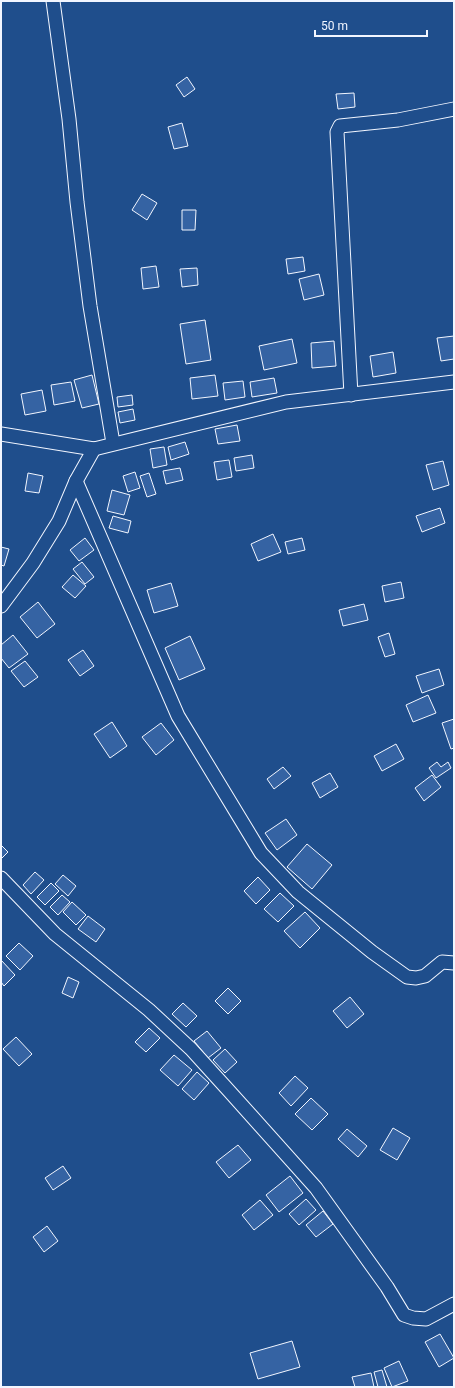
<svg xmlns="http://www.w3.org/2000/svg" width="455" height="1388" font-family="Roboto,sans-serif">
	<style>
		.building { fill: #3563a3; stroke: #f2f6ff }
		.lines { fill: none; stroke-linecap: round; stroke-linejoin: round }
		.street-casing { stroke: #f2f6ff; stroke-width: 15 }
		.street { stroke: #1f4e8c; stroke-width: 13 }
	</style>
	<rect width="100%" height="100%" fill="#1f4e8c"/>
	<g class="building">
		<path d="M187,77L195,89L184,97L176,85Z"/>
		<path d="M354,93L355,107L338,109L336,94Z"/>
		<path d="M182,123L188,146L174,149L168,127Z"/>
		<path d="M142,194L157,203L147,220L132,210Z"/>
		<path d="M182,210H196L195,230H182Z"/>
		<path d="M303,257L305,271L288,274L286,259Z"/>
		<path d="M156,266L159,287L143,289L141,268Z"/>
		<path d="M197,268L198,285L182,287L180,269Z"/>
		<path d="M319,274L324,295L304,300L299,279Z"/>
		<path d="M205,320L211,360L186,364L180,324Z"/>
		<path d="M454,336V359L441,361L437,338Z"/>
		<path d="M292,339L297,363L264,370L259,346Z"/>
		<path d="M334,341L336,366L312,368L311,343Z"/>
		<path d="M393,352L396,373L373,377L370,356Z"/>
		<path d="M92,375L99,404L82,408L74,380Z"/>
		<path d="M215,375L218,396L192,399L190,378Z"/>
		<path d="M274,378L277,393L252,397L250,382Z"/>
		<path d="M243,381L245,397L225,400L223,383Z"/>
		<path d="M71,382L75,401L54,405L51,385Z"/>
		<path d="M42,390L46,411L25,415L21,394Z"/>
		<path d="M132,395L133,405L118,407L117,397Z"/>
		<path d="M133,409L135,420L120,423L118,412Z"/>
		<path d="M237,425L240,441L218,444L215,429Z"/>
		<path d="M185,442L189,454L171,460L168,447Z"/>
		<path d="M164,447L167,465L153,468L150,449Z"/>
		<path d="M252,455L254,468L236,471L234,458Z"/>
		<path d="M229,460L232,477L217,480L214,462Z"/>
		<path d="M443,461L449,485L433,490L426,465Z"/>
		<path d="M180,468L183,480L166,484L163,471Z"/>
		<path d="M135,472L140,488L128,492L123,476Z"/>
		<path d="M28,473L43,476L39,493L25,491Z"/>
		<path d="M149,473L156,494L147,497L140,476Z"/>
		<path d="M112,490L130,495L124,515L107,511Z"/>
		<path d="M440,508L445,523L422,532L416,516Z"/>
		<path d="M113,516L131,521L128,533L109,528Z"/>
		<path d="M273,534L281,552L258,561L251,544Z"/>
		<path d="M85,538L94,550L79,561L70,550Z"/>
		<path d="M302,538L305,550L288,554L285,542Z"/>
		<path d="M1,547L9,549L4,566L1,565Z"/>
		<path d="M82,562L94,577L85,584L73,569Z"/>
		<path d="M73,575L86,586L75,598L62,587Z"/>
		<path d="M401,582L404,598L385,602L382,586Z"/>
		<path d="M171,583L178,606L154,613L147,590Z"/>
		<path d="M38,602L55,624L37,638L20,617Z"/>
		<path d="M364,604L368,620L343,626L339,610Z"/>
		<path d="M389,633L395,654L385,657L378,637Z"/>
		<path d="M13,635L28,654L9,668L1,658V645Z"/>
		<path d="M190,636L205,669L179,680L165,648Z"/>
		<path d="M83,650L94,666L80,676L68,660Z"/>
		<path d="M25,661L38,677L24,687L11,671Z"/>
		<path d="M439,669L444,685L422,693L416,676Z"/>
		<path d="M428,695L436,713L413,722L406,705Z"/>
		<path d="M454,719V748L451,749L442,723Z"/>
		<path d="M112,722L127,746L110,758L94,734Z"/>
		<path d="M161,723L174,740L156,755L142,737Z"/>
		<path d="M396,744L404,759L382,771L374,756Z"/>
		<path d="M437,762L441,767L448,762L451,768L436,778L429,768Z"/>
		<path d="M283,767L291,776L274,789L267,779Z"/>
		<path d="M330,773L338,787L320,798L312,783Z"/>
		<path d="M432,775L441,787L424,801L415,788Z"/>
		<path d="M286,819L297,835L277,850L265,833Z"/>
		<path d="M307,844L332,865L312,889L287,867Z"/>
		<path d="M1,845L8,852L1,859Z"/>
		<path d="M35,872L44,880L31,894L23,885Z"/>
		<path d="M63,875L76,886L68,896L55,884Z"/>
		<path d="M258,877L270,890L256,904L244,891Z"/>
		<path d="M51,883L59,891L45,905L37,897Z"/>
		<path d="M280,893L294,906L278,922L264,909Z"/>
		<path d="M62,895L70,902L58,915L50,907Z"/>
		<path d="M72,902L86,915L76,925L63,912Z"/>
		<path d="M305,912L320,928L300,948L284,931Z"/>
		<path d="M88,916L105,929L96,942L78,929Z"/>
		<path d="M19,943L33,956L20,970L6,956Z"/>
		<path d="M1,960L15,975L4,986L1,982Z"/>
		<path d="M68,977L79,982L73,998L62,993Z"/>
		<path d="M228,988L241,1001L228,1014L215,1001Z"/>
		<path d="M350,997L364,1014L347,1028L333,1011Z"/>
		<path d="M183,1003L197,1016L186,1027L172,1014Z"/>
		<path d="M149,1028L160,1038L146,1052L135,1042Z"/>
		<path d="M207,1031L221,1048L208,1058L194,1041Z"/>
		<path d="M16,1037L32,1054L19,1066L3,1049Z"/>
		<path d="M225,1049L237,1062L225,1073L213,1060Z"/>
		<path d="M174,1055L192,1070L178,1086L160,1070Z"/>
		<path d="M197,1072L209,1083L194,1100L182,1089Z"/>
		<path d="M295,1076L308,1088L291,1106L279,1093Z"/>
		<path d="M311,1098L328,1114L312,1130L295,1114Z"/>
		<path d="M393,1128L410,1138L397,1160L380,1150Z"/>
		<path d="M347,1129L367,1146L358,1157L338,1139Z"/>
		<path d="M238,1145L251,1160L229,1178L216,1162Z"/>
		<path d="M63,1166L71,1178L53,1190L45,1178Z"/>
		<path d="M290,1176L303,1193L279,1212L266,1195Z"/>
		<path d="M306,1199L316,1210L299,1225L289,1214Z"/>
		<path d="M260,1200L273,1215L254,1230L242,1215Z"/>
		<path d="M323,1211L333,1224L316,1237L306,1225Z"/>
		<path d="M47,1226L58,1241L44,1252L33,1237Z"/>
		<path d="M440,1334L454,1358L439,1367L425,1342Z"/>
		<path d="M292,1341L300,1367L258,1379L250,1353Z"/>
		<path d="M399,1361L408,1381L392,1387L384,1368Z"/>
		<path d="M382,1370L387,1387H378L374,1372Z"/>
		<path d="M371,1373L374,1387H355L352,1377Z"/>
	</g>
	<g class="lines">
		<defs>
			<g id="street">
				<path d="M53,1L69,119L77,202L90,306L113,443"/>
				<path d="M351,395L337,132L340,126L398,120L454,109"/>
				<path d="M1,434L94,449L286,402L454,382"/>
				<path d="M76,481L178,716L261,853L298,892L372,952L407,977L416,978L425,976L442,962L454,963"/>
				<path d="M1,606L33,563L59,521L76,481L94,449"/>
				<path d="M1,878L55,934L149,1010L191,1049L230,1092L316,1188L387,1287L404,1315L413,1318L426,1319L454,1304"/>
			</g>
		</defs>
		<use href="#street" class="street-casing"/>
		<use href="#street" class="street"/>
	</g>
	<rect width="455" height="1388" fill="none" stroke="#f2f6ff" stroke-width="4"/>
	<path d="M315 30v6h112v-6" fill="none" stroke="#f2f6ff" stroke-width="2"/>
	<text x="321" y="30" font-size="12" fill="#f2f6ff" stroke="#1f4e8c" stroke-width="3" paint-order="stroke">50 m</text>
</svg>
